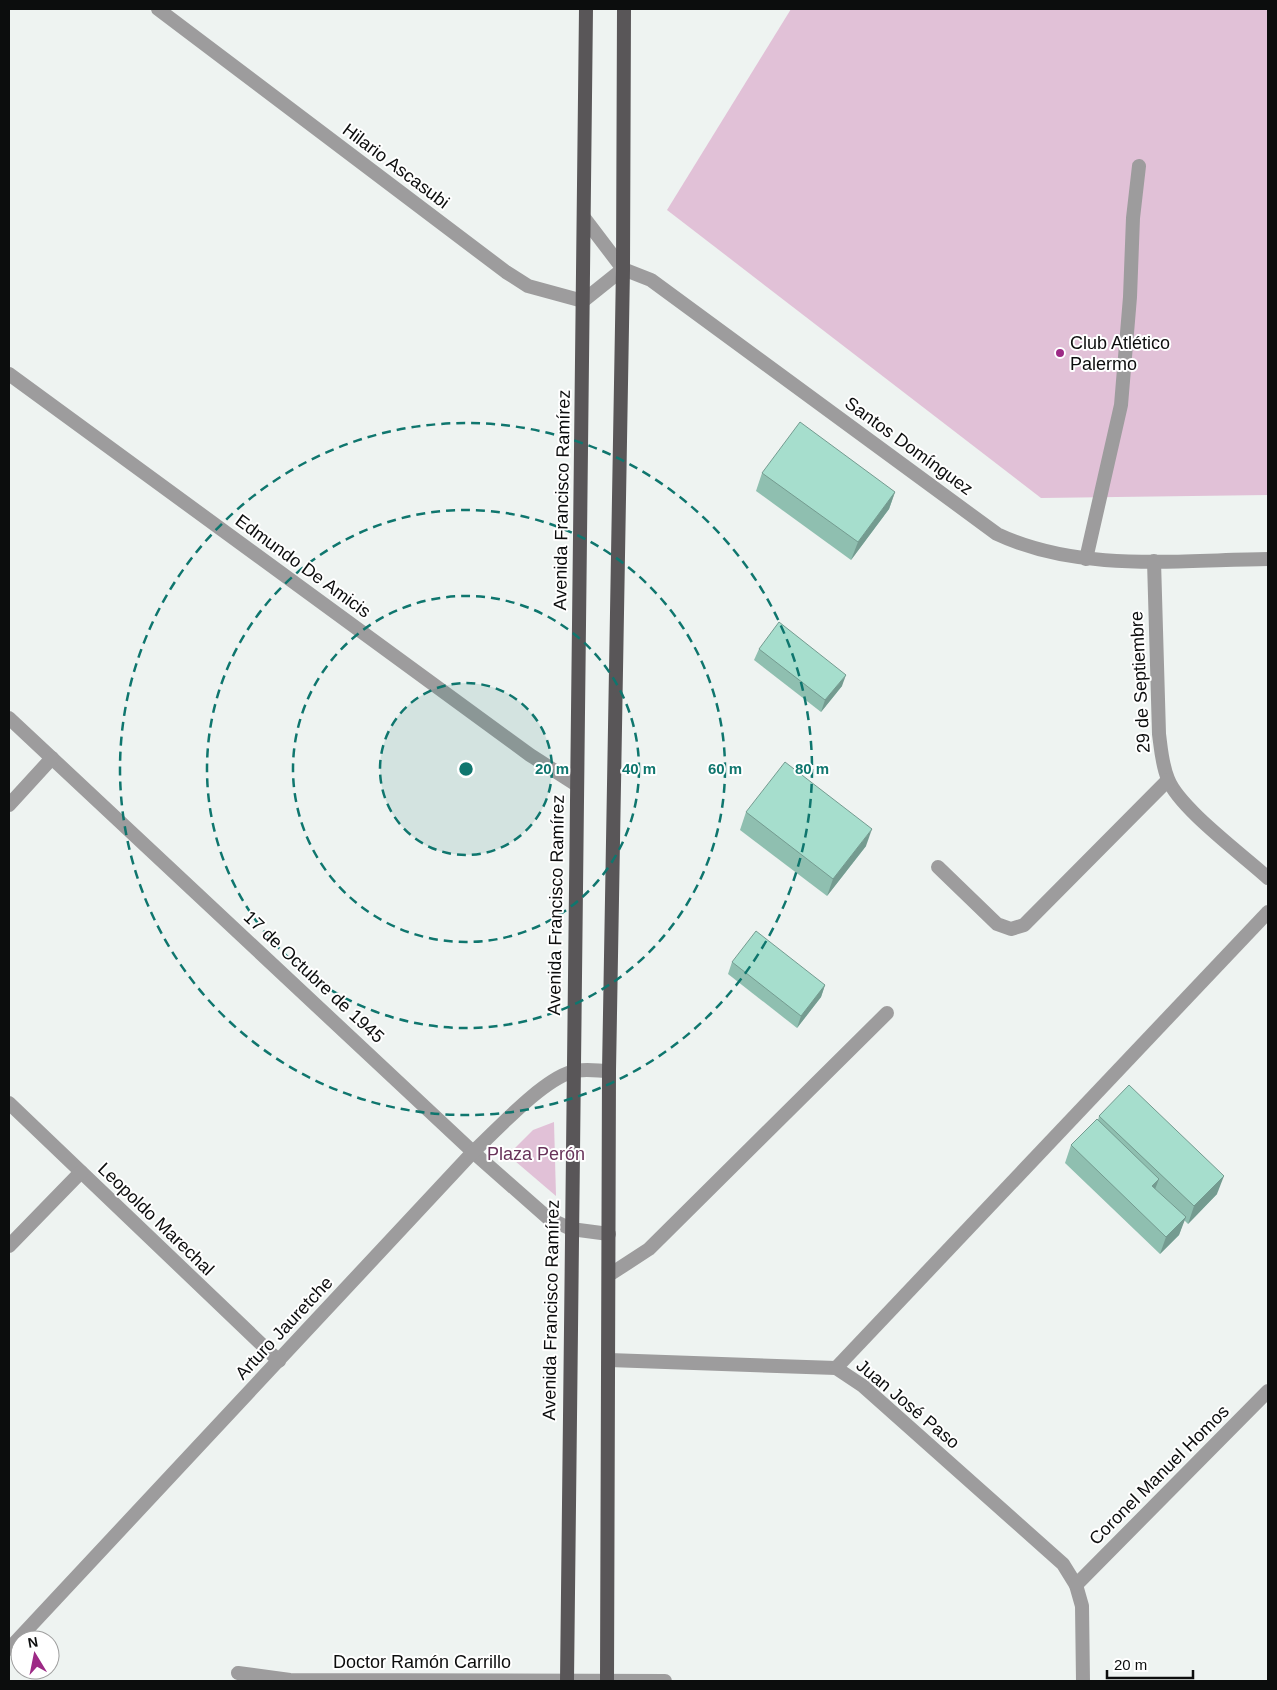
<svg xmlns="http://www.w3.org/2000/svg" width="1277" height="1690" font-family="Helvetica,sans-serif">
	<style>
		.green { fill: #e1c1d7 }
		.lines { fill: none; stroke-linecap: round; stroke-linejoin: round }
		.service { stroke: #9d9c9d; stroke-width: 14 }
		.minor { stroke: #9d9c9d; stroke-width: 14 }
		.primary { stroke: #595658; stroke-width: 14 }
		.wall { fill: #8fbfb0 }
		.shaded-wall { fill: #749b90 }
		.building { fill: #a6decd; stroke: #749b90 }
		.ring { fill: none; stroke: #0f766e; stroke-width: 2.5; stroke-dasharray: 9 6 }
		.poi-dot { fill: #9d2a85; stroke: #fff; stroke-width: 2 }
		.labels { text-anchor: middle; stroke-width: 4; stroke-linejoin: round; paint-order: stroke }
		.street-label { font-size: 18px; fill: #0c0d0d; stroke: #fff }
		.poi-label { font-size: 18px; fill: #0c0d0d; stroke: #fff; text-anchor: start }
		.park-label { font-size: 18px; fill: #68335a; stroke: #fff }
		.centre { fill: #0f766e; stroke: #fff; stroke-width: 2.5 }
		.ring-label { font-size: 15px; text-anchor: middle; font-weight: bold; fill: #0f766e; stroke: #fff; stroke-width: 4; stroke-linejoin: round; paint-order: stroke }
	</style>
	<rect width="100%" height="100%" fill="#eef3f1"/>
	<g class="green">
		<path d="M791,9H1268V495L1041,498L667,210Z"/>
		<path d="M554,1122L556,1196L508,1155L533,1130Z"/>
	</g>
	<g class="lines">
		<g class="service">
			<path d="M1086,559L1121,405L1130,297L1133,218L1139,166"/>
			<path d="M609,1275L649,1249L887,1013"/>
		</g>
		<g class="minor">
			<path d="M158,9L506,272L528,286L583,301L623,269"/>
			<path d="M585,219L623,269L651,280L997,534C1080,573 1179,560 1268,559"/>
			<path d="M9,374L530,755L577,785"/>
			<path d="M1154,561L1159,734C1161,749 1162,765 1168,779C1179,808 1243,855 1268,878"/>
			<path d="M9,718L473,1152L548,1218L571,1229L609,1234"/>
			<path d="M9,805L52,758"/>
			<path d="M938,867L997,924L1011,929L1024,925L1168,780"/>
			<path d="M9,1103L279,1361"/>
			<path d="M9,1246L81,1172"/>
			<path d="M609,1360L836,1368L863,1386L1063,1564L1076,1585L1082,1606L1083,1681"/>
			<path d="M836,1368L1268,912"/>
			<path d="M1076,1585L1268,1391"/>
			<path d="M9,1649L473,1152C497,1130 540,1082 571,1072C582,1068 598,1071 609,1071"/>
			<path d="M238,1673L290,1680L665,1681"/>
		</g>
		<g class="primary">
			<path d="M567,1681L586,9"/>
			<path d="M607,1681L609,1071L623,269L624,9"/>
		</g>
	</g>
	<g class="wall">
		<path d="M762,473L895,492L889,509L851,560L756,491Z"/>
		<path d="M759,649L842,686L821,712L754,660Z"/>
		<path d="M746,812L866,846L827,896L740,830Z"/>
		<path d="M732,962L825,985L821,997L797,1028L728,974Z"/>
		<path d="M1099,1116L1217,1194L1188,1224L1184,1220L1179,1235L1160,1254L1065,1163L1071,1145L1098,1120Z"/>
	</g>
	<g class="shaded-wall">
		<path d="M895,492L889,509L851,560L858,542Z"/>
		<path d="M846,675L842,686L821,712L825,700Z"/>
		<path d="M872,829L866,846L827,896L833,879Z"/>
		<path d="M825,985L821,997L797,1028L801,1016Z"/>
		<path d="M1224,1176L1217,1194L1188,1224L1194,1206Z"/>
		<path d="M1159,1179L1152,1197V1186Z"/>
		<path d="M1186,1217L1179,1235L1160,1254L1166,1237Z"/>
	</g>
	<g class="building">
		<path d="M800,422L895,492L858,542L762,473Z"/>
		<path d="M779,622L846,675L825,700L759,649Z"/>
		<path d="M785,762L872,829L833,879L746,812Z"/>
		<path d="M756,931L825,985L801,1016L732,962Z"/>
		<path d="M1129,1085L1224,1176L1194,1206L1099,1116Z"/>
		<path d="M1097,1119L1159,1179L1152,1186L1186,1217L1166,1237L1071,1145Z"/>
	</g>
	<circle cx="466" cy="769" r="86" fill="#0f766e" fill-opacity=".12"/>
	<g class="ring">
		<circle cx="466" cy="769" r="86"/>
		<circle cx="466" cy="769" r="173"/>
		<circle cx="466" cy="769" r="259"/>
		<circle cx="466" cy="769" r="346"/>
	</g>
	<circle class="poi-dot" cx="1060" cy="353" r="5"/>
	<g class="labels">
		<g class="street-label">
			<text transform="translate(396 166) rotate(37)" y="6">Hilario Ascasubi</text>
			<text transform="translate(909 446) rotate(36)" y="6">Santos Domínguez</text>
			<text transform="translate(562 500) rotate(-89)" y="6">Avenida Francisco Ramírez</text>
			<text transform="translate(303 566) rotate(36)" y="6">Edmundo De Amicis</text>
			<text transform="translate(1140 682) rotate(-93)" y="6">29 de Septiembre</text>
			<text transform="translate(556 905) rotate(-89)" y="6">Avenida Francisco Ramírez</text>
			<text transform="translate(314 977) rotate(43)" y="6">17 de Octubre de 1945</text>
			<text transform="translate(156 1219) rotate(44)" y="6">Leopoldo Marechal</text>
			<text transform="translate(551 1310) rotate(-89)" y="6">Avenida Francisco Ramírez</text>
			<text transform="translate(284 1328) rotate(-47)" y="6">Arturo Jauretche</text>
			<text transform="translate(908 1404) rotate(40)" y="6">Juan José Paso</text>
			<text transform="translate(1159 1475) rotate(-45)" y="6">Coronel Manuel Homos</text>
			<text x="422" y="1668">Doctor Ramón Carrillo</text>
		</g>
		<g class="poi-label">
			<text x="1070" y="349">Club Atlético<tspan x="1070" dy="21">Palermo</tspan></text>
		</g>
		<g class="park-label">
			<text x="536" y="1160">Plaza Perón</text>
		</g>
	</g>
	<circle cx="466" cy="769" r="8" class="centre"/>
	<g class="ring-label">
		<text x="552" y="774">20 m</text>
		<text x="639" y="774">40 m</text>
		<text x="725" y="774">60 m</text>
		<text x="812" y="774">80 m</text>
	</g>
	<rect width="1277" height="1690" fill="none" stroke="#0c0d0d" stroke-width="20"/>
	<g transform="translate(35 1655) rotate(350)"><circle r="24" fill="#ffffff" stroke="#9e9e9e"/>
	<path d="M0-4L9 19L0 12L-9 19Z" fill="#9d2a85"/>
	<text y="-8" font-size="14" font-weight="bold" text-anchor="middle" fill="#0c0d0d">N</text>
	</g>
	<path d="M1107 1670v8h86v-8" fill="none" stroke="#0c0d0d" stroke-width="2.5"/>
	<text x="1114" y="1670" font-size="15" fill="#0c0d0d" stroke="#ffffff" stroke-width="4" paint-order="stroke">20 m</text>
</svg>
